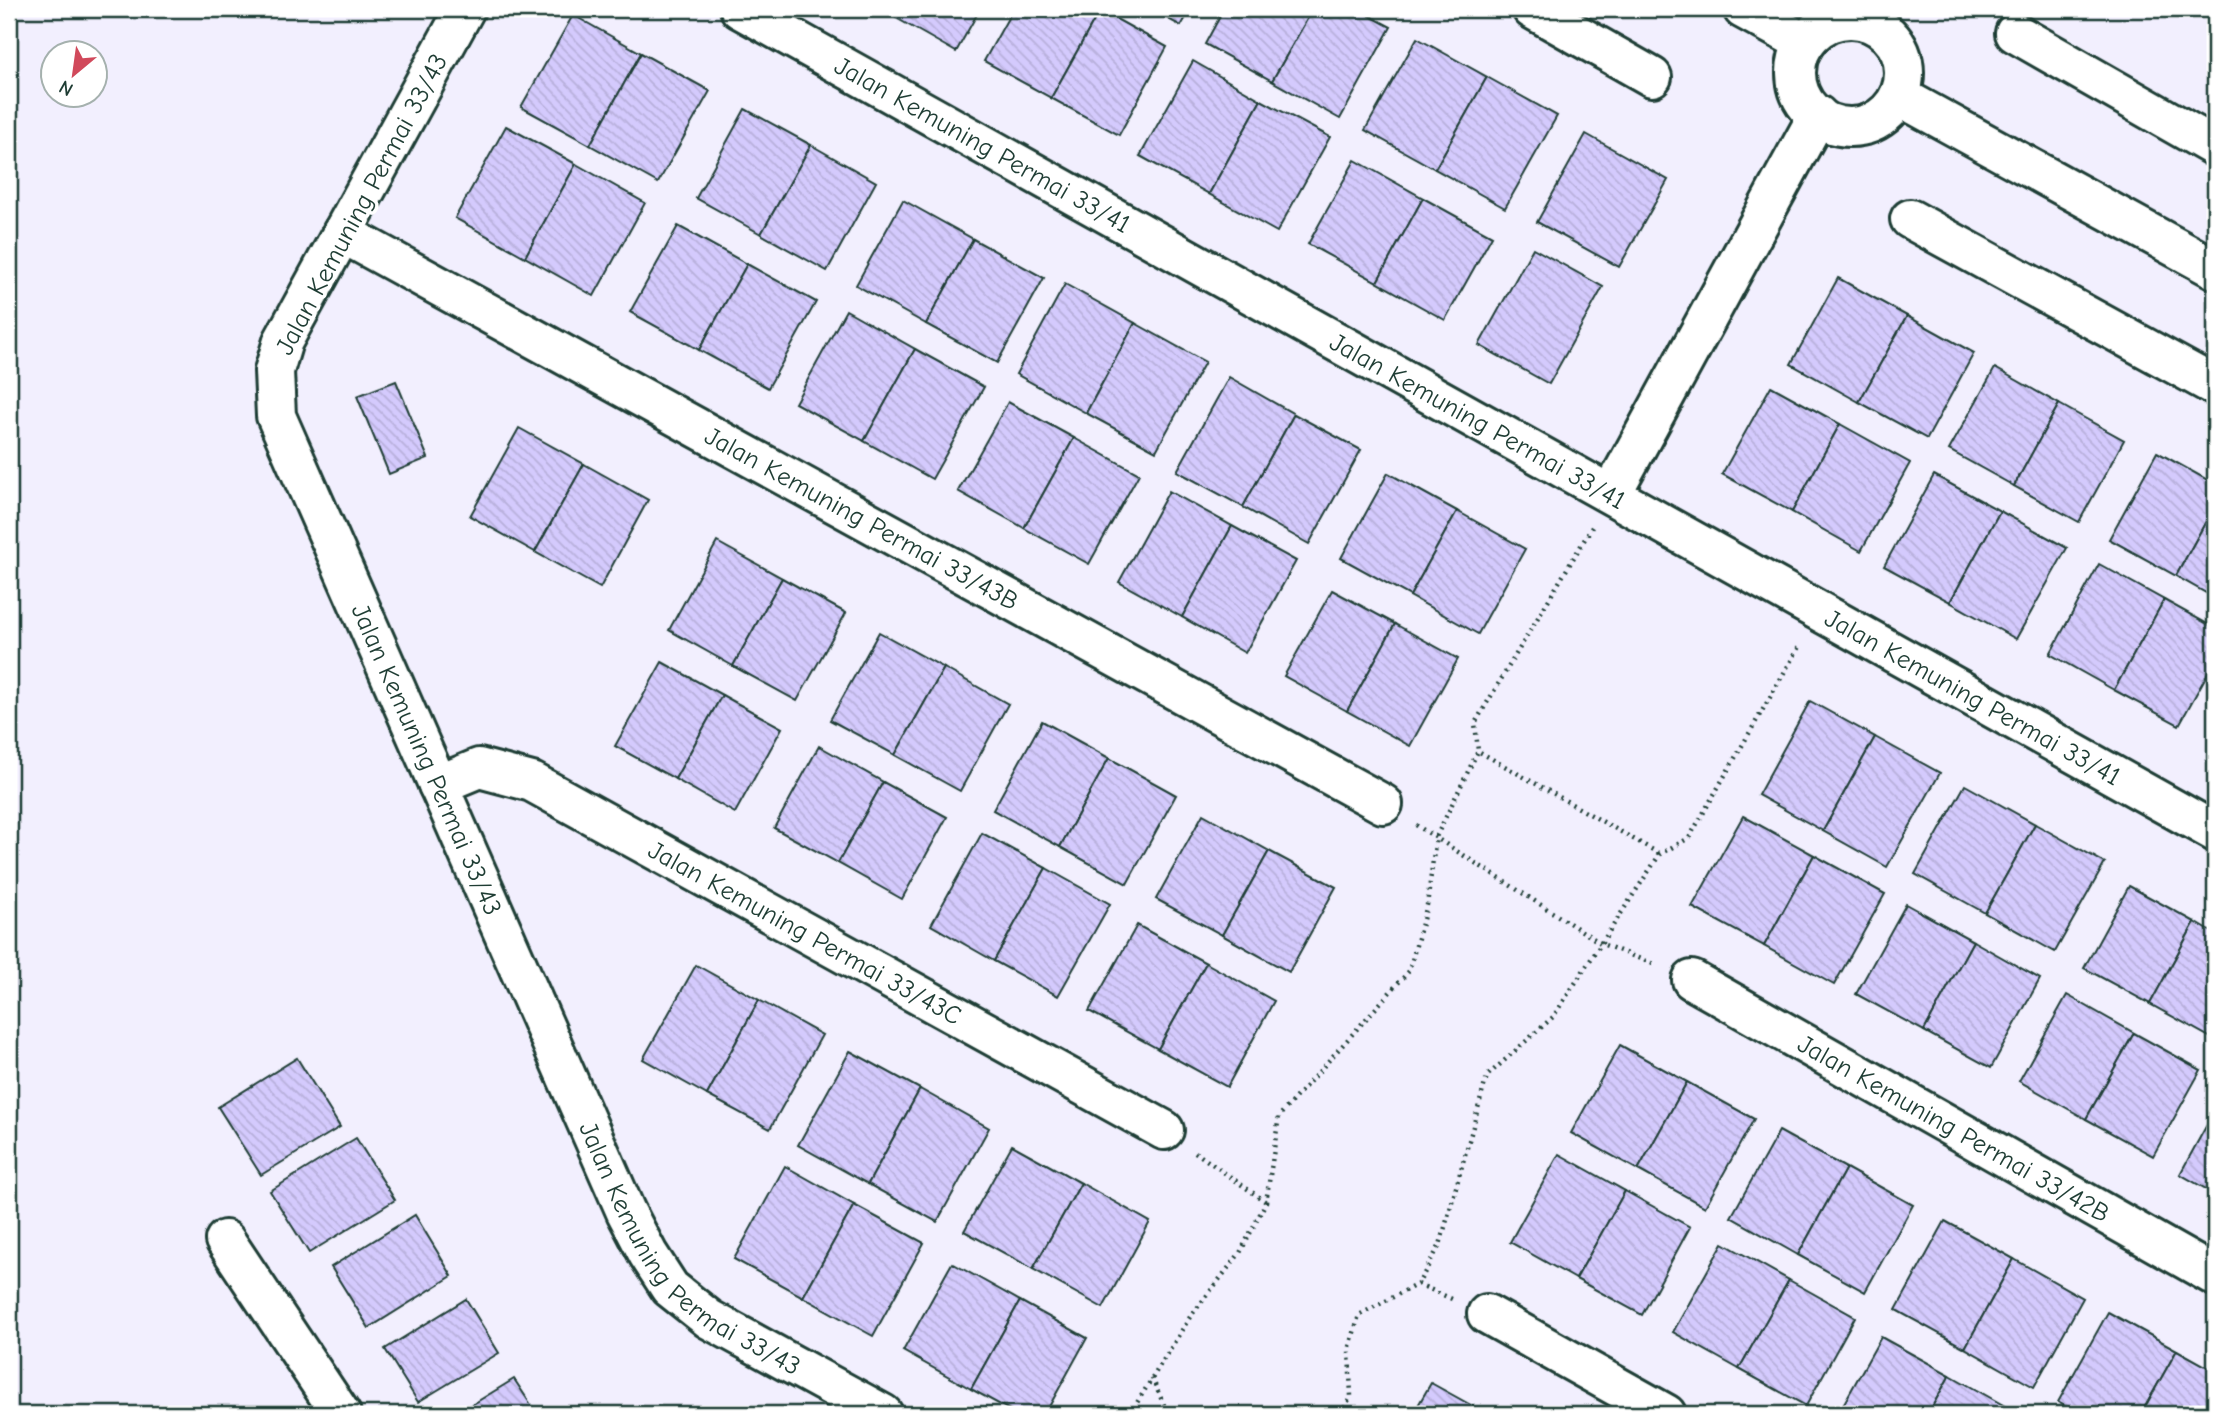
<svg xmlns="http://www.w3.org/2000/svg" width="2224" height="1423" font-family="'Comic Neue',sans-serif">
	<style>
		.building { fill: url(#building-back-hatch); stroke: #1f3d34; stroke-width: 2 }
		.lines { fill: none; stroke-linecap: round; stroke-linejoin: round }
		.street-casing { stroke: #1f3d34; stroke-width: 44 }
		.secondary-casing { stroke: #1f3d34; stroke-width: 44 }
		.path { stroke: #1f3d34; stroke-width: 4.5; stroke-dasharray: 2 5; stroke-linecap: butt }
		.street { stroke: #fff; stroke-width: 38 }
		.secondary { stroke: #fff; stroke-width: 38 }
		.labels { text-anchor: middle; stroke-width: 7; stroke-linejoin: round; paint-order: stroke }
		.street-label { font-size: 26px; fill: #1f3d34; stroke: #fff }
	</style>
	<defs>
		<pattern id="building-back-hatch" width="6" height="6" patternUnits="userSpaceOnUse" patternTransform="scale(1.75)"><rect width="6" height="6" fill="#d4cafd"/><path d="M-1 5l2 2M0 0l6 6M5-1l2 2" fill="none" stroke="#b6aed9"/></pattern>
	</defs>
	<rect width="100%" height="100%" fill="#f2effe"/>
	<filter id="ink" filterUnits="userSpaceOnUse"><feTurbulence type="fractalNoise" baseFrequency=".0143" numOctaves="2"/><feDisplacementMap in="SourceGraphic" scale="14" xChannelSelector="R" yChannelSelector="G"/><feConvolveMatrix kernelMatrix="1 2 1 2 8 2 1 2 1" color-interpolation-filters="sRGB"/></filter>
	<g filter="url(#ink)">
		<g class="building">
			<path d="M892,9H980L956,52L889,14Z"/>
			<path d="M1013,9L1100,10L1051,98L984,61Z"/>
			<path d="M1150,9H1191L1181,26Z"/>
			<path d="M1224,9H1313L1272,81L1205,44Z"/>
			<path d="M1313,9H1357L1391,27L1340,119L1272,81Z"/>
			<path d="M1100,10L1167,47L1119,135L1051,98Z"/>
			<path d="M573,15L641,53L590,145L521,107Z"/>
			<path d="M1417,38L1487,77L1435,169L1365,130Z"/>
			<path d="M641,53L710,91L658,183L590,145Z"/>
			<path d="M1193,61L1261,100L1209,194L1140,156Z"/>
			<path d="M1487,77L1557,116L1505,208L1435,169Z"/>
			<path d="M1261,100L1330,137L1277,232L1209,194Z"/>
			<path d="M745,109L811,145L761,234L696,198Z"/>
			<path d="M506,126L576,164L525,257L455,218Z"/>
			<path d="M1586,134L1668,180L1619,267L1537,222Z"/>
			<path d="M811,145L876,182L827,271L761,234Z"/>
			<path d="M1355,160L1423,198L1377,282L1308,244Z"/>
			<path d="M576,164L645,203L594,296L525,257Z"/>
			<path d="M1423,198L1492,236L1445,320L1377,282Z"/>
			<path d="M903,200L973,239L926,324L856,285Z"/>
			<path d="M678,226L747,264L699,350L630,312Z"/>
			<path d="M973,239L1044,278L997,363L926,324Z"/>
			<path d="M1533,248L1603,287L1549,384L1479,345Z"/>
			<path d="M747,264L816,302L768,388L699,350Z"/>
			<path d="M1838,278L1907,316L1859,402L1791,364Z"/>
			<path d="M1065,284L1135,323L1086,413L1016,374Z"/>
			<path d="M846,310L915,349L864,441L795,403Z"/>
			<path d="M1907,316L1974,353L1927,439L1859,402Z"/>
			<path d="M1135,323L1205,362L1156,451L1086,413Z"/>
			<path d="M915,349L984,387L932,479L864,441Z"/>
			<path d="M1995,368L2059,404L2014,486L1949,450Z"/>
			<path d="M1229,377L1294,414L1243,507L1177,471Z"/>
			<path d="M396,381L428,458L389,474L357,396Z"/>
			<path d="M1771,386L1840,424L1792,512L1722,474Z"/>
			<path d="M1008,402L1074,438L1024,528L958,491Z"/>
			<path d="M2059,404L2124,440L2079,522L2014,486Z"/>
			<path d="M1294,414L1361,450L1309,544L1243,507Z"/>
			<path d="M1840,424L1910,463L1861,551L1792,512Z"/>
			<path d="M519,428L584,464L535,552L470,516Z"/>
			<path d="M1074,438L1139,474L1089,564L1024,528Z"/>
			<path d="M2157,452L2215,484V505L2176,576L2109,539Z"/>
			<path d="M584,464L648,500L600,588L535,552Z"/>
			<path d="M1388,473L1457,511L1410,596L1341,558Z"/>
			<path d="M1934,475L2000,511L1950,602L1884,566Z"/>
			<path d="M1169,491L1232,526L1182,617L1119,582Z"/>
			<path d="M2215,505V598L2176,576Z"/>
			<path d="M1457,511L1525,549L1478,634L1410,596Z"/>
			<path d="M2000,511L2067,548L2016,639L1950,602Z"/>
			<path d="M1232,526L1296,561L1245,653L1182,617Z"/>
			<path d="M717,542L782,578L733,666L669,630Z"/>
			<path d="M2099,564L2164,600L2114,690L2050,654Z"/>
			<path d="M782,578L846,613L797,701L733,666Z"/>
			<path d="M1332,590L1395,624L1347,711L1284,676Z"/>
			<path d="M2164,600L2215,628V660L2179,725L2114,690Z"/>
			<path d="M1395,624L1458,659L1410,746L1347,711Z"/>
			<path d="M879,632L944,668L895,755L830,720Z"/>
			<path d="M662,662L722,695L675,779L615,746Z"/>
			<path d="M944,668L1008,704L960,791L895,755Z"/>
			<path d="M722,695L782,728L735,813L675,779Z"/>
			<path d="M1810,701L1875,737L1823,831L1758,795Z"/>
			<path d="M1042,721L1109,758L1060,847L993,810Z"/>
			<path d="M1875,737L1940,773L1887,867L1823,831Z"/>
			<path d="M819,746L883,782L838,863L774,828Z"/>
			<path d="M1109,758L1176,795L1127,884L1060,847Z"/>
			<path d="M883,782L947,817L902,899L838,863Z"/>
			<path d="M1965,785L2035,824L1985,913L1915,874Z"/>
			<path d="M1203,814L1269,851L1222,935L1156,899Z"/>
			<path d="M1743,816L1814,855L1764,946L1692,907Z"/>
			<path d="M2035,824L2105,863L2055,952L1985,913Z"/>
			<path d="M982,833L1046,868L994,961L931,925Z"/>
			<path d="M1269,851L1336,887L1289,972L1222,935Z"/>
			<path d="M1814,855L1885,894L1834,985L1764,946Z"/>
			<path d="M1046,868L1110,904L1058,996L994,961Z"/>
			<path d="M2129,886L2195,922L2150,1004L2084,968Z"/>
			<path d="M1906,904L1973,941L1924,1031L1856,994Z"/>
			<path d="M2195,922L2215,934V1040L2150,1004Z"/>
			<path d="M1137,925L1206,963L1158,1049L1089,1011Z"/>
			<path d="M1973,941L2040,979L1991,1068L1924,1031Z"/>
			<path d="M1206,963L1274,1001L1227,1087L1158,1049Z"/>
			<path d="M696,965L759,1000L707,1095L643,1059Z"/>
			<path d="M2067,995L2134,1033L2086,1119L2019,1081Z"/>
			<path d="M759,1000L822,1035L770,1129L707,1095Z"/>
			<path d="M2134,1033L2201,1070L2153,1156L2086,1119Z"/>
			<path d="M1620,1045L1687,1082L1638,1170L1571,1133Z"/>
			<path d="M850,1051L920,1089L868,1184L798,1145Z"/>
			<path d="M297,1058L340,1127L261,1175L218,1107Z"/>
			<path d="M1687,1082L1754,1119L1705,1207L1638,1170Z"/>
			<path d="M920,1089L989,1128L937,1222L868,1184Z"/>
			<path d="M2215,1110V1194L2180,1174Z"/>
			<path d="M1779,1131L1846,1168L1798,1255L1731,1217Z"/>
			<path d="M356,1138L395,1200L309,1253L270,1191Z"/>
			<path d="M1012,1145L1081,1183L1033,1269L964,1231Z"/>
			<path d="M1559,1154L1625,1191L1576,1279L1510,1242Z"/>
			<path d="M785,1166L854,1205L803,1297L734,1259Z"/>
			<path d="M1846,1168L1913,1205L1865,1292L1798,1255Z"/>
			<path d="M1081,1183L1150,1222L1103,1308L1033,1269Z"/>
			<path d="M1625,1191L1690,1227L1642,1315L1576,1279Z"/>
			<path d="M854,1205L924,1243L873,1336L803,1297Z"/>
			<path d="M415,1215L452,1276L369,1328L331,1267Z"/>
			<path d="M1945,1221L2014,1259L1965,1348L1896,1310Z"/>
			<path d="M1723,1243L1789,1280L1739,1369L1673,1332Z"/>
			<path d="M2014,1259L2083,1298L2034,1387L1965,1348Z"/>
			<path d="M952,1263L1020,1301L971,1389L903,1351Z"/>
			<path d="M1789,1280L1855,1317L1806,1406L1739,1369Z"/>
			<path d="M466,1299L499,1353L418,1402L385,1349Z"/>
			<path d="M1020,1301L1087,1338L1045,1414H1017L971,1389Z"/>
			<path d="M2108,1312L2177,1350L2141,1414H2079L2058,1402Z"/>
			<path d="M1881,1337L1950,1375L1928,1414H1838Z"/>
			<path d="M2177,1350L2215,1371V1414H2141Z"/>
			<path d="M1950,1375L2019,1414H1928Z"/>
			<path d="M514,1379L537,1414H457Z"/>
			<path d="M1431,1383L1487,1414H1413Z"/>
		</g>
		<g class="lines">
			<defs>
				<g id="street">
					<path id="s1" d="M465,9L283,341L274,371L276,416L626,1212L648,1254L670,1288L709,1319L883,1414"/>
					<path id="s2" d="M740,9L2215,832"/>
					<path d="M1532,9L1652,77"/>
					<path d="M1869,22L1876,9"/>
					<path d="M2015,33L2215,147"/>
					<path d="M1910,219L2215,386"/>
					<path id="s3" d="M342,233L1383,804"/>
					<path d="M1612,493L1818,115"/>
					<path id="s4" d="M438,785L479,768L532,782L1164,1130"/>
					<path id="s5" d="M1692,980L2215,1276"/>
					<path d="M225,1240L341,1414"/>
					<path d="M1487,1314L1666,1414"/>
				</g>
				<g id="secondary">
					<path d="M1743,9L1805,43"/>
					<circle cx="1850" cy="73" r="54"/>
					<path d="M1899,96L2215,269"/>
				</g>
			</defs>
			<use href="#street" class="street-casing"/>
			<use href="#secondary" class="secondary-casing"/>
			<g class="path">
				<path d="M1592,527L1475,723L1478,751L1660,854"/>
				<path d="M1416,825L1602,944L1656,965"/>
				<path d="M1195,1152L1266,1202"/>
				<path d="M1418,1284L1452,1299"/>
				<path d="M1152,1378L1168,1414"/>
				<path d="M1130,1414L1190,1317L1240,1253L1266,1202L1279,1116L1409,971L1427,905L1436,837L1478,751"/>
				<path d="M1341,1414L1351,1396L1349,1350L1359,1315L1418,1284L1440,1245L1487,1076L1553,1017L1660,854L1689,838L1800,645"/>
			</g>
			<use href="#street" class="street"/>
			<use href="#secondary" class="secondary"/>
		</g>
	</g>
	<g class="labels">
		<g class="street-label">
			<text dy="9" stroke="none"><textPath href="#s2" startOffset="278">Jalan Kemuning Permai 33/41</textPath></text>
			<text transform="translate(361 204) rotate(-62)" y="9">Jalan Kemuning Permai 33/43</text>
			<text dy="9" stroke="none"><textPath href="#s2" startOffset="845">Jalan Kemuning Permai 33/41</textPath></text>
			<text dy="9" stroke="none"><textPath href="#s3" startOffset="593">Jalan Kemuning Permai 33/43B</textPath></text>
			<text dy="9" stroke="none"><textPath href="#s2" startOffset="1412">Jalan Kemuning Permai 33/41</textPath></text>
			<text dy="9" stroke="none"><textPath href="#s1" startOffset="830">Jalan Kemuning Permai 33/43</textPath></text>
			<text dy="9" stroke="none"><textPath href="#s4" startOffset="411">Jalan Kemuning Permai 33/43C</textPath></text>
			<text dy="9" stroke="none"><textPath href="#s5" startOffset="301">Jalan Kemuning Permai 33/42B</textPath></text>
			<text dy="9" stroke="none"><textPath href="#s1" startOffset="1396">Jalan Kemuning Permai 33/43</textPath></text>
		</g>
	</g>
	<rect width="2224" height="1423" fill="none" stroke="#fff" stroke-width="35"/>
	<rect x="18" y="18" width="2189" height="1388" fill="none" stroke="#1f3d34" stroke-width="2.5" filter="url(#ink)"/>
	<g transform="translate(74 74) rotate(209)"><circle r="33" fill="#ffffff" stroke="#a5b1ae" stroke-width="2"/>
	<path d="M0-5L12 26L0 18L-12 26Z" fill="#d1495b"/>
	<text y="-10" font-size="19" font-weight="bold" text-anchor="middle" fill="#1f3d34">N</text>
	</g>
</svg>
